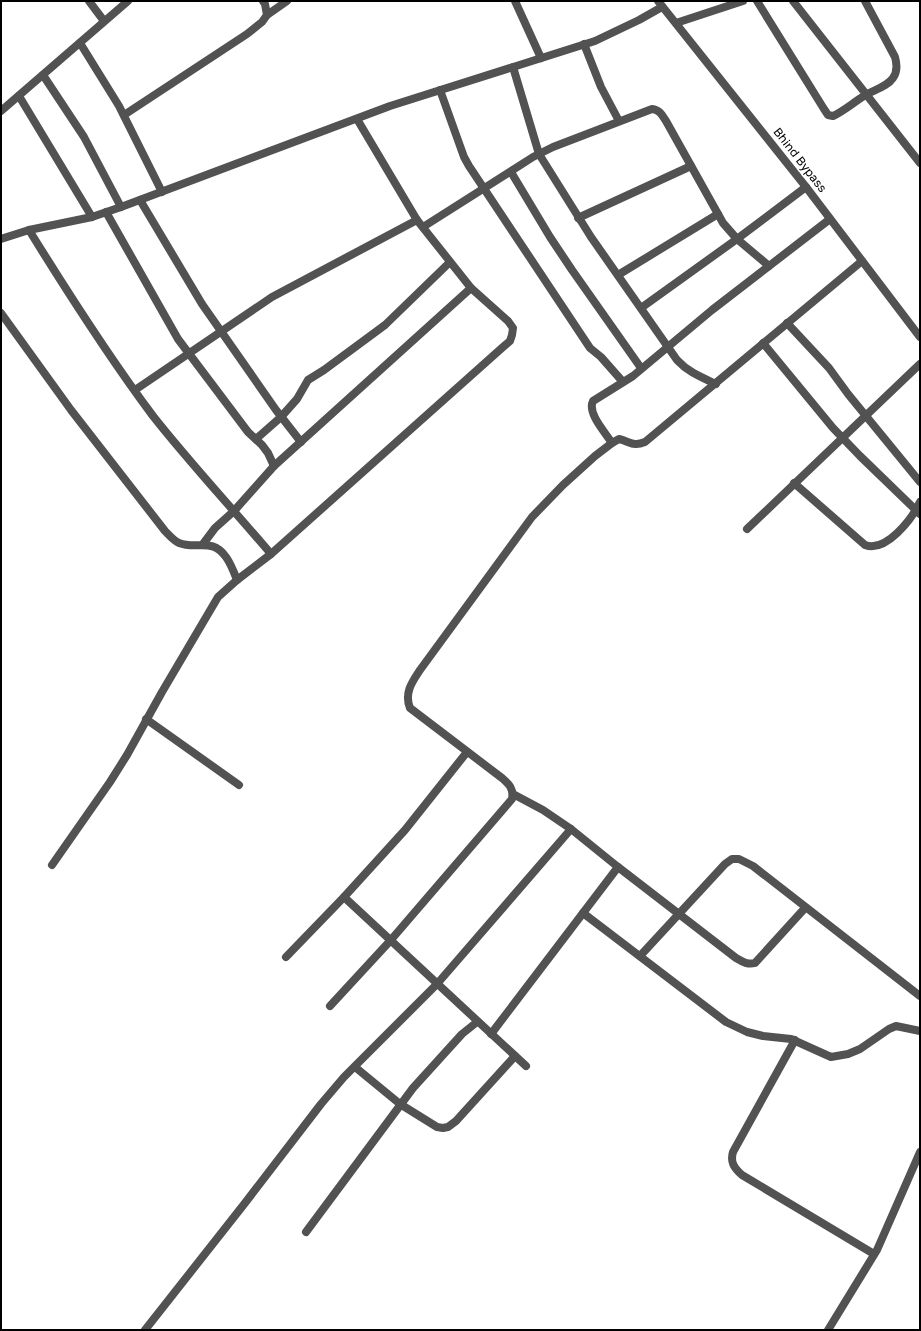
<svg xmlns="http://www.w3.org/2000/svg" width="921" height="1331" font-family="'Golos Text',sans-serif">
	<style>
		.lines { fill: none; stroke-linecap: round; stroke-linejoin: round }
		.minor { stroke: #525252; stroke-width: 8 }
		.tertiary { stroke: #525252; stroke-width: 8 }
		.labels { text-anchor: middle; stroke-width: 3; stroke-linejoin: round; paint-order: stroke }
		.street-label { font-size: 12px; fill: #000; stroke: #fff }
	</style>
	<rect width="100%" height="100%" fill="#fff"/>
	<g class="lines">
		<g class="minor">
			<path d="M89,1L104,21"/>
			<path d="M515,1L541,58"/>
			<path d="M757,1L824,109L828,115L833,116C844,111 854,102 864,96C873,90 887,87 893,78C898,71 897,64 895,57L865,1"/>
			<path d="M793,1L920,163"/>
			<path d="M267,15L287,1"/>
			<path d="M676,23L743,1"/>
			<path d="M80,43L119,106L162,192"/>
			<path d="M584,44L601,87L619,121"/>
			<path d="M513,67L539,154L591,237L677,360C688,372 701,377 716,384"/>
			<path d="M43,75L84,137L121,207"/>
			<path d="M440,90L464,157L469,166L586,342L590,348L601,357L623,382"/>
			<path d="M19,96L92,217"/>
			<path d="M1,111L128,1"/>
			<path d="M124,115L247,34L262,22L267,15L265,4L263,1"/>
			<path d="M511,172L550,237L572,270L641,368"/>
			<path d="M140,200L202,304L276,410L301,442"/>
			<path d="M106,212L178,339L248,432L262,445L268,453L274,466"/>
			<path d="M578,218L691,166"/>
			<path d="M423,227L533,157L553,147L652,109C660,110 662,115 666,121L723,223L737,239L769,266"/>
			<path d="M29,230C68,293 108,356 153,416C190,463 232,508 271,554"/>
			<path d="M1,239L29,230L92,217L121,207L390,106L595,41L639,20L662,7"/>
			<path d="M618,275L718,214"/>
			<path d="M641,308L737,239L806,187"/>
			<path d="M1,313L71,410L165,531C169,535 174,541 179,543C197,550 212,537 226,557C231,564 234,572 237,580"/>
			<path d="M787,323L829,368L848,394L920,482"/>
			<path d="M763,343L833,428L860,456L920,514"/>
			<path d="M135,390L272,297L417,220"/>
			<path d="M256,439L281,417L297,399L308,380L324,370L385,325L450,262"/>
			<path d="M612,443C605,432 587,413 593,401L633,376L712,310L830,219"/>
			<path d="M794,483L865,545C886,553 912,519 920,502"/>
			<path d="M747,529L920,364"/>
			<path d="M203,544L215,528L234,511L274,466L471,288"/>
			<path d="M146,719L239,785"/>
			<path d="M513,794L543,810L571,829L618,867L736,958C743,962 748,965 755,963L805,908"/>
			<path d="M52,865L110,782L127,755L162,692L218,597L237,580L271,554L503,347L510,341L512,335L513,328L508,321L471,288L417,220L357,119"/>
			<path d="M344,897L526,1066"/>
			<path d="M583,913L726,1022L747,1032L763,1036L791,1039L831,1057L848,1054L860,1049L889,1029L896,1026L920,1031"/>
			<path d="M640,956L725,864L732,859H739L753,866L920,996"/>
			<path d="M286,957L344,897L405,830L467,752"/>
			<path d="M330,1006L390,941L512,799C514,789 509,784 502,778L410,708C404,693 412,682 420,670L532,517L563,485L595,456L612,443L619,439C631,442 633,447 645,442L862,261"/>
			<path d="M491,1034L618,867"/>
			<path d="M795,1040L733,1152C730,1162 734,1168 742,1175L874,1254"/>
			<path d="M355,1067L400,1104L437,1127L443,1128L448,1127L456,1121L515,1056"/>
			<path d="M306,1232L413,1088L462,1034L477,1022"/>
			<path d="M145,1330L245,1203L321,1104L344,1077L437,984L571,829"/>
			<path d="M828,1330L877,1250L920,1152"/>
		</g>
		<path class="tertiary" d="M658,1L806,187L920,337"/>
	</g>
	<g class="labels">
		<g class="street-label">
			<text transform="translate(800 160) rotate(52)" y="4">Bhind Bypass</text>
		</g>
	</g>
	<rect width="921" height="1331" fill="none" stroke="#000000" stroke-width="4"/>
</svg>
